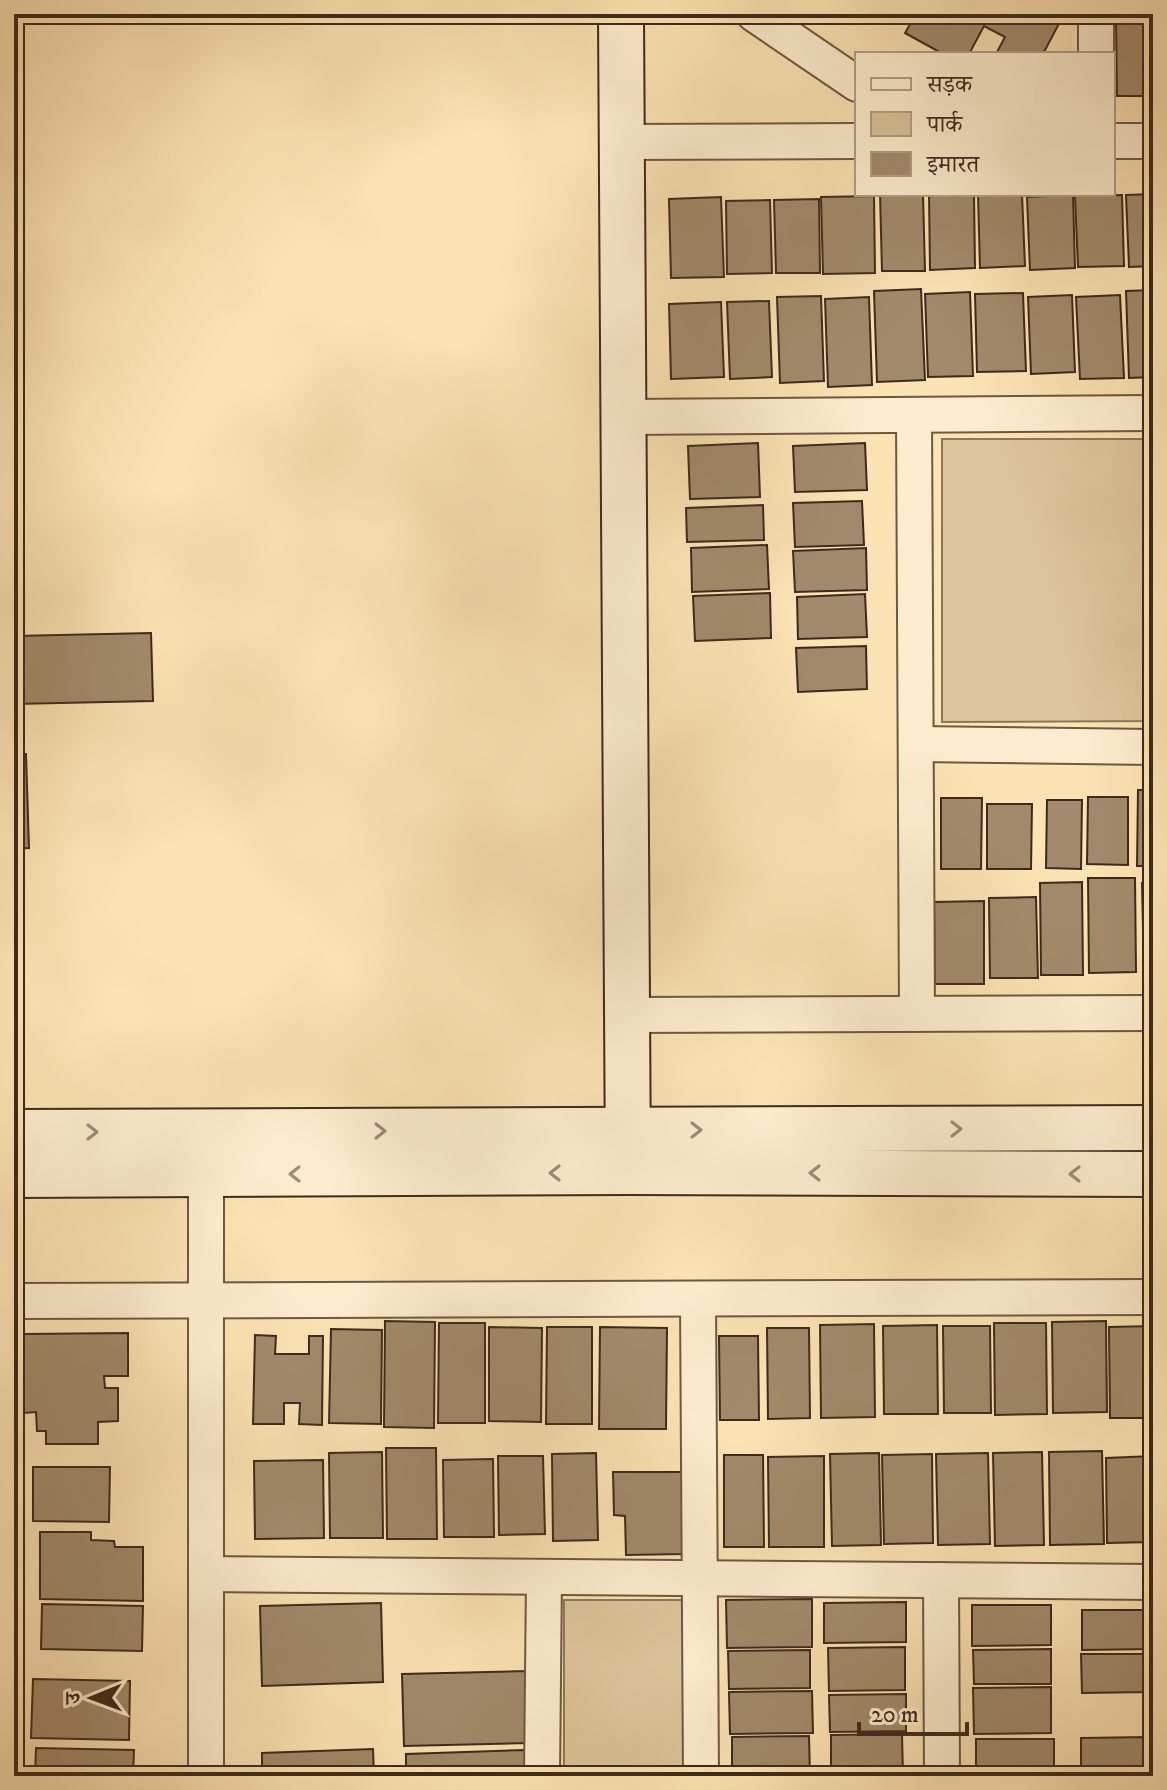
<svg xmlns="http://www.w3.org/2000/svg" width="1167" height="1790" font-family="'IM FELL DW Pica','Noto Serif Devanagari',serif">
	<style>
		.green { fill: #dcc49a; stroke: #8d775c; stroke-width: 2 }
		.building { fill: #a18a6b; stroke: #3e2a1d; stroke-width: 2 }
		.lines { fill: none; stroke-linecap: round; stroke-linejoin: round }
		.street-casing { stroke: #6e5842; stroke-width: 38 }
		.secondary-casing { stroke: #3e2a1d; stroke-width: 48 }
		.street { stroke: #fdedce; stroke-width: 34 }
		.secondary { stroke: #fdedce; stroke-width: 44 }
		.oneway { stroke: #9e8c76 }
	</style>
	<rect width="100%" height="100%" fill="#fce3b3"/>
	<filter id="stains"><feTurbulence type="fractalNoise" baseFrequency=".0025" numOctaves="4"/><feColorMatrix values="0 0 0 0 .2 0 0 0 0 .09 0 0 0 0 .02 0 0 0 .5 -.17"/></filter>
	<radialGradient id="worn" r=".72"><stop offset=".6" stop-color="#630" stop-opacity="0"/><stop offset="1" stop-color="#630" stop-opacity=".3"/></radialGradient>
	<g class="green">
		<path d="M942,439H1153V721L942,722Z"/>
		<rect x="564" y="1600" width="119" height="176"/>
	</g>
	<g class="building">
		<path d="M916,14H1059L1063,16L1043,54H996L1005,37L984,26L969,54H943L905,33Z"/>
		<path d="M1153,16V96H1117L1116,17Z"/>
		<path d="M880,194H923L925,271H882Z"/>
		<path d="M929,194H974L975,268L930,270Z"/>
		<path d="M978,194H1022L1025,266L980,268Z"/>
		<path d="M1153,194V266L1129,267L1126,195Z"/>
		<path d="M1073,195L1075,268L1030,270L1027,197Z"/>
		<path d="M1122,195L1124,266L1078,267L1075,196Z"/>
		<path d="M874,196L875,273L823,274L821,197Z"/>
		<path d="M721,197L724,277L671,278L669,199Z"/>
		<path d="M819,199L820,273H776L774,200Z"/>
		<path d="M770,200L772,273L727,274L726,201Z"/>
		<path d="M921,289L925,380L877,382L874,291Z"/>
		<path d="M1153,290V377L1129,378L1126,291Z"/>
		<path d="M970,292L973,376L928,377L925,294Z"/>
		<path d="M1023,293L1026,371L977,372L975,294Z"/>
		<path d="M1072,295L1075,372L1031,374L1028,297Z"/>
		<path d="M1120,295L1124,378L1080,379L1076,297Z"/>
		<path d="M821,296L824,381L780,383L777,297Z"/>
		<path d="M869,297L872,385L828,387L825,299Z"/>
		<path d="M769,301L772,377L730,379L727,302Z"/>
		<path d="M721,302L724,377L671,379L669,304Z"/>
		<path d="M758,443L760,497L690,499L688,446Z"/>
		<path d="M865,443L867,490L795,492L793,446Z"/>
		<path d="M862,501L864,545L795,547L793,503Z"/>
		<path d="M763,505L764,540L687,542L686,508Z"/>
		<path d="M767,545L769,589L692,592L691,548Z"/>
		<path d="M866,548L867,590L795,592L793,551Z"/>
		<path d="M770,593L771,638L695,641L693,596Z"/>
		<path d="M865,594L867,637L798,639L797,597Z"/>
		<path d="M151,633L153,701L14,704V636Z"/>
		<path d="M866,646L867,689L798,692L796,648Z"/>
		<path d="M14,754H26L29,848L14,849Z"/>
		<path d="M1138,790H1153V866H1137Z"/>
		<path d="M1088,797H1128V865L1087,864Z"/>
		<path d="M941,798H982L981,869H941Z"/>
		<path d="M1047,800H1082L1081,869L1046,868Z"/>
		<path d="M987,804H1032L1031,869H987Z"/>
		<path d="M1088,878H1135L1136,972L1089,973Z"/>
		<path d="M1082,882L1083,975H1041L1040,883Z"/>
		<path d="M1153,882V975H1144L1142,883Z"/>
		<path d="M1036,897L1038,978H990L989,898Z"/>
		<path d="M984,901V984H935L934,902Z"/>
		<path d="M385,1321L435,1322L434,1428L384,1427Z"/>
		<path d="M1106,1321L1107,1412L1053,1413L1052,1322Z"/>
		<path d="M439,1323H485V1423H438Z"/>
		<path d="M994,1323H1046L1047,1414L995,1415Z"/>
		<path d="M874,1324L875,1417L821,1418L820,1325Z"/>
		<path d="M937,1325L938,1414H884L883,1326Z"/>
		<path d="M943,1326H990L991,1413H944Z"/>
		<path d="M1153,1326V1418H1110L1109,1327Z"/>
		<path d="M489,1327L542,1328L541,1422L489,1421Z"/>
		<path d="M547,1327H592V1424H546Z"/>
		<path d="M600,1327L667,1328L666,1429H599Z"/>
		<path d="M767,1328H809L810,1418L768,1419Z"/>
		<path d="M331,1329L382,1330L381,1424L329,1423Z"/>
		<path d="M128,1333V1376H104L105,1388H118V1421L98,1422V1444H46V1431H37L36,1412L24,1413V1334Z"/>
		<path d="M255,1335L276,1336L275,1354H309V1336H323L322,1425L299,1424L300,1403H284V1424H253Z"/>
		<path d="M719,1336H758L759,1420H720Z"/>
		<path d="M386,1448H436L437,1539H387Z"/>
		<path d="M1102,1451L1104,1544L1050,1545L1049,1452Z"/>
		<path d="M382,1452L383,1538H330L329,1453Z"/>
		<path d="M1042,1452L1044,1545L995,1546L993,1453Z"/>
		<path d="M596,1453L598,1540L553,1541L552,1454Z"/>
		<path d="M879,1453L881,1545L832,1546L830,1454Z"/>
		<path d="M988,1453L990,1544L938,1545L936,1454Z"/>
		<path d="M932,1454L933,1543L884,1544L882,1455Z"/>
		<path d="M724,1455H763L764,1547H724Z"/>
		<path d="M498,1456H543L545,1534L499,1535Z"/>
		<path d="M824,1456V1547H769L768,1457Z"/>
		<path d="M1153,1456V1542L1107,1543L1106,1458Z"/>
		<path d="M493,1459L494,1537H444L443,1460Z"/>
		<path d="M323,1460L324,1538L255,1539L254,1461Z"/>
		<path d="M33,1467H110L109,1522L33,1521Z"/>
		<path d="M613,1472H683V1554L626,1555L625,1516L614,1515Z"/>
		<path d="M40,1532H91V1540L114,1541L115,1547H143V1601L40,1599Z"/>
		<path d="M812,1599V1647L727,1648L726,1600Z"/>
		<path d="M906,1602V1642L824,1643V1603Z"/>
		<path d="M381,1603L383,1682L262,1686L260,1606Z"/>
		<path d="M42,1604L143,1606L142,1651L41,1649Z"/>
		<path d="M972,1605H1051V1645L972,1646Z"/>
		<path d="M1082,1610H1150L1151,1649L1082,1650Z"/>
		<path d="M905,1647V1690L829,1691L828,1648Z"/>
		<path d="M1051,1649V1684H974L973,1650Z"/>
		<path d="M810,1650V1688L729,1689L728,1651Z"/>
		<path d="M1081,1654H1151V1692L1082,1693Z"/>
		<path d="M528,1671L530,1743L404,1746L402,1674Z"/>
		<path d="M33,1679L130,1681L129,1740L31,1738Z"/>
		<path d="M1051,1687V1733L974,1734L973,1688Z"/>
		<path d="M812,1691L813,1733L730,1734L729,1692Z"/>
		<path d="M906,1694V1731L830,1732L829,1695Z"/>
		<path d="M902,1734L903,1775L831,1776V1735Z"/>
		<path d="M809,1736L810,1776H732V1737Z"/>
		<path d="M1147,1737V1774H1081V1738Z"/>
		<rect x="976" y="1739" width="78" height="37"/>
		<path d="M36,1748L134,1750L133,1776H35Z"/>
		<path d="M373,1749L374,1776H262V1753Z"/>
		<path d="M525,1750V1776H406V1754Z"/>
	</g>
	<g class="lines">
		<defs>
			<g id="street">
				<path d="M754,14L857,84"/>
				<path d="M1096,14V54"/>
				<path d="M1113,141H1153"/>
				<path d="M622,142L857,141"/>
				<path d="M914,415L917,1014"/>
				<path d="M623,417L1153,413"/>
				<path d="M916,744L1153,747"/>
				<path d="M627,1015L1153,1013"/>
				<path d="M698,1299L701,1776"/>
				<path d="M14,1301L1153,1297"/>
				<path d="M206,1574L1153,1582"/>
				<path d="M941,1580L942,1776"/>
				<path d="M206,1776V1152"/>
				<path d="M542,1776L544,1577"/>
			</g>
			<g id="secondary">
				<path d="M621,14L628,1172"/>
				<path d="M14,1132L1153,1128"/>
				<path d="M14,1175L628,1172L1153,1174"/>
			</g>
		</defs>
		<use href="#street" class="street-casing"/>
		<use href="#secondary" class="secondary-casing"/>
		<use href="#street" class="street"/>
		<use href="#secondary" class="secondary"/>
	</g>
	<defs><path id="oneway-chevron" d="M-2-3.5L2.5 0L-2 3.5" fill="none" stroke-width="1.6" stroke-linecap="round" stroke-linejoin="round" transform="scale(2)"/></defs>
	<g class="oneway">
		<use href="#oneway-chevron" transform="translate(956 1129)"/>
		<use href="#oneway-chevron" transform="translate(696 1130)"/>
		<use href="#oneway-chevron" transform="translate(380 1131)"/>
		<use href="#oneway-chevron" transform="translate(92 1132)"/>
		<use href="#oneway-chevron" transform="translate(555 1173) rotate(180)"/>
		<use href="#oneway-chevron" transform="translate(815 1173) rotate(-180)"/>
		<use href="#oneway-chevron" transform="translate(295 1174) rotate(180)"/>
		<use href="#oneway-chevron" transform="translate(1075 1174) rotate(-180)"/>
	</g>
	<rect width="1167" height="1790" fill="none" stroke="#fce3b3" stroke-width="48"/>
	<rect x="16" y="16" width="1135" height="1758" fill="none" stroke="#3e2a1d" stroke-width="4"/>
	<rect x="24" y="24" width="1119" height="1742" fill="none" stroke="#3e2a1d" stroke-width="2"/>
	<rect x="855" y="52" width="260" height="144" fill="#fdedce" stroke="#b19f87" stroke-width="2"/>
	<rect x="871" y="78" width="40" height="12" fill="#fdedce" stroke="#b19f87" stroke-width="2"/>
	<text x="927" y="92" font-size="24" fill="#3e2a1d">सड़क</text>
	<rect x="871" y="112" width="40" height="24" fill="#dcc49a" stroke="#b19f87" stroke-width="2"/>
	<text x="927" y="132" font-size="24" fill="#3e2a1d">पार्क</text>
	<rect x="871" y="152" width="40" height="24" fill="#a18a6b" stroke="#b19f87" stroke-width="2"/>
	<text x="927" y="172" font-size="24" fill="#3e2a1d">इमारत</text>
	<g transform="translate(92 1698) rotate(269)" stroke="#fdedce" stroke-width="6" paint-order="stroke">
	<path d="M0-6L14 30L0 20L-14 30Z" fill="#3e2a1d"/>
	<text y="-12" font-size="22" font-weight="bold" text-anchor="middle" fill="#3e2a1d">उ</text>
	</g>
	<path d="M859 1722v12h108v-12" fill="none" stroke="#3e2a1d" stroke-width="4"/>
	<text x="871" y="1722" font-size="24" fill="#3e2a1d" stroke="#fdedce" stroke-width="6" paint-order="stroke">20 m</text>
	<rect width="100%" height="100%" filter="url(#stains)"/>
	<rect width="100%" height="100%" fill="url(#worn)"/>
</svg>
